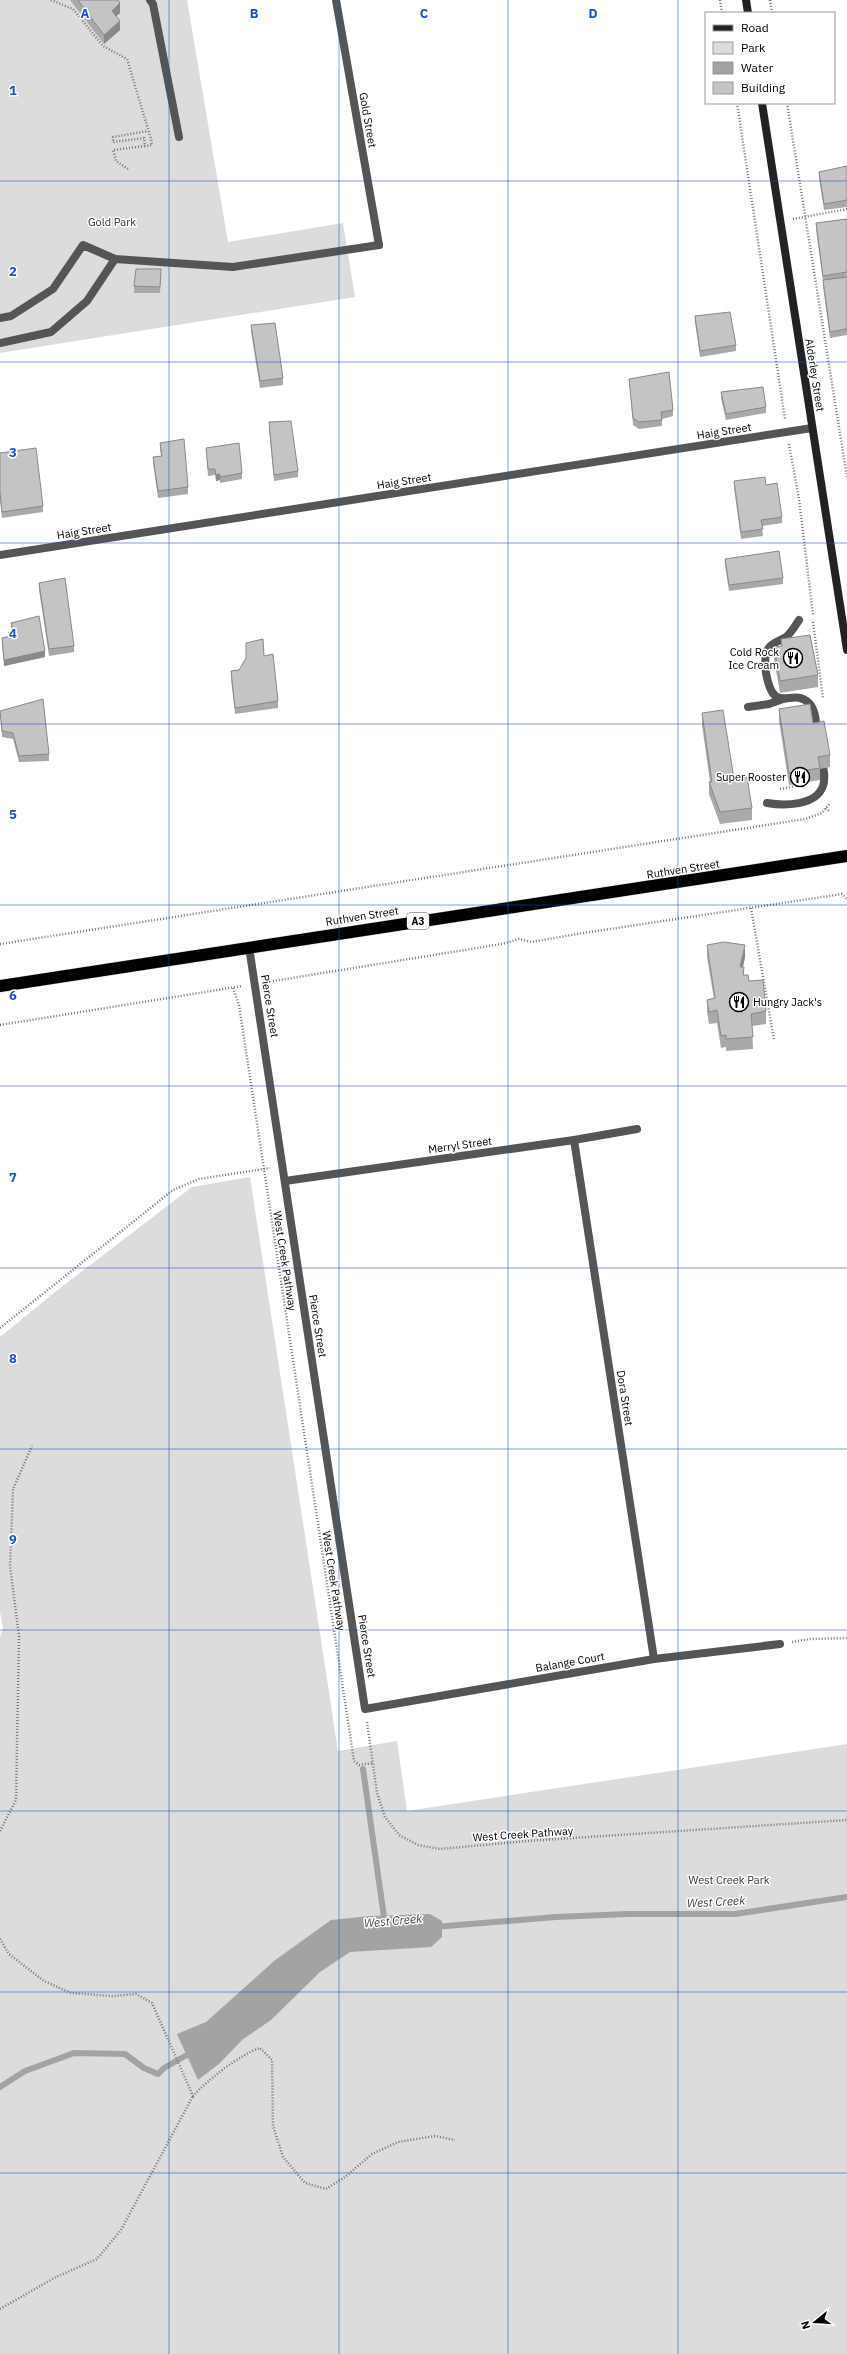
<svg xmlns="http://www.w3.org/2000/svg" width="847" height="2354" font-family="'IBM Plex Sans',sans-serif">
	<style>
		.green { fill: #dcdcdc }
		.water { fill: #a3a3a3 }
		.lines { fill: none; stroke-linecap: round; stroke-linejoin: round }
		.stream { stroke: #a3a3a3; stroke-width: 6 }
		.highway-casing { stroke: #dbdbdb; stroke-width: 13 }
		.path { stroke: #777; stroke-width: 2.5; stroke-dasharray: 1 2; stroke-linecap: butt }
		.lane { stroke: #555; stroke-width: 8 }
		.street { stroke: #555; stroke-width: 8 }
		.secondary { stroke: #222; stroke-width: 8 }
		.highway { stroke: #000; stroke-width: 12 }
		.wall { fill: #a9a9a9 }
		.shaded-wall { fill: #898989 }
		.building { fill: #c4c4c4; stroke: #898989 }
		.grid { fill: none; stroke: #1d4ed8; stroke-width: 1; stroke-opacity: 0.55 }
		.labels { text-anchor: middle; stroke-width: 3; stroke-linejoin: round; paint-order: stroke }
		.shield { fill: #fff; stroke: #4c4c4c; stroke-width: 1 }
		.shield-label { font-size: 10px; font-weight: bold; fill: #000 }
		.street-label { font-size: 11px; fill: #000; stroke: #fff }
		.park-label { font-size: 11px; fill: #333; stroke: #fff }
		.poi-label { font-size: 11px; fill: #000; stroke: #fff; text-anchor: end }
		.water-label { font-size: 12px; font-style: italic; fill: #444; stroke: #fff }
		.grid-label { font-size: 13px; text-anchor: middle; font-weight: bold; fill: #1d4ed8; stroke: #fff; stroke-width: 3; stroke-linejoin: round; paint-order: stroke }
	</style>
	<rect width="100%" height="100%" fill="#fff"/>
	<g class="green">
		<path d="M0,0H187L228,242L343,223L355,297L0,353Z"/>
		<path d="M250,1177L338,1751L397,1741L407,1811L847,1744V2354H0V1637L3,1628L0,1612V1337L55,1292L192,1187Z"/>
	</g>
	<path class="water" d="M430,1914L442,1921V1937L431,1947L350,1952L320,1972L271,2020L242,2040L220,2063L198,2080L177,2034L206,2022L274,1961L331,1920L370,1916Z"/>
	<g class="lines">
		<g class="stream">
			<path d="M363,1769L385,1924"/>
			<path d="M434,1927L556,1917L627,1914H735L847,1897"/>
			<path d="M0,2087L25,2071L74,2053L125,2054L144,2068L158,2074L164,2068L192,2052"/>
		</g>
		<defs>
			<path id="highway" d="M0,986L847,856"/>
		</defs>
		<use href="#highway" class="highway-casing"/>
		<g class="path">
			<path d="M51,0L73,9L103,46L127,59L151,139L152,145L145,146"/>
			<path d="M720,0L722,13"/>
			<path d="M770,0L772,13"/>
			<path d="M737,103L785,419"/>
			<path d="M787,103L847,477"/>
			<path d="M128,169L116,161L113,150L145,146L144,138L113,142V137L148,131"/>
			<path d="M793,219L847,209"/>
			<path d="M789,444L799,499L813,615"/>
			<path d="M813,622L823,698"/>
			<path d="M780,789L795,786"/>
			<path d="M826,808L830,812"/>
			<path d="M751,908L774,1040"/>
			<path d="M0,944L805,819L822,813L830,803"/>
			<path d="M267,982L502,944L519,939L531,942L577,934L842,894L847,899"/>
			<path d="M233,988L239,1005L354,1761L359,1765L372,1763"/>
			<path d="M0,1025L242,986"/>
			<path d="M0,1328L173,1190L199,1179L270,1168"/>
			<path d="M792,1642L810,1639L847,1638"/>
			<path d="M367,1722L377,1793L385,1817L399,1835L418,1845L440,1849L527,1841L847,1820"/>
			<path d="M0,1831L16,1800L19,1636L10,1566L13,1489L32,1446"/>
			<path d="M0,1939L9,1954L44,1981L71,1993L112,1996L136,1994L152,2003L193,2096C209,2079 239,2055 260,2048L272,2060L273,2126L283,2157L305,2183L326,2189L345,2177L372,2154L398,2142L435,2136L455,2140"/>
			<path d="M0,2309L56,2277L97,2259L121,2230L193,2096"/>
		</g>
		<g class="lane">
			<path d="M150,0L153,4L179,137"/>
			<path d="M0,318L11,316L53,289L83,245L115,259L233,267L379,245"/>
			<path d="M0,343L51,332L87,301L115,259"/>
			<path d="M799,620C795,626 791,633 786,637C780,641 772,642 768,649C764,656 765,666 766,673C774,718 792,686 809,703C816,710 816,723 817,732"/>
			<path d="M748,707L769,704L783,699"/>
			<path d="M767,803C784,806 816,806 823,786C826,777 823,766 821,757"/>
		</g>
		<g class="street">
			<path d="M336,0L379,245"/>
			<path d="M0,555L812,428"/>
			<path d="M249,947L365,1709L654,1659L780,1644"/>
			<path d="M574,1140L654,1659"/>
			<path d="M285,1181L574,1140L637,1129"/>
		</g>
		<g class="secondary">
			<path d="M746,0L748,13"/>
			<path d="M762,103L847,650"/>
		</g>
		<use href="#highway" class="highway"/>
	</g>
	<g class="wall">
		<path d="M70,0H118L120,13L116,16L120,30L104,44Z"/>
		<path d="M847,166V207L824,210L819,178V172Z"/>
		<path d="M847,219V335L830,338L823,286V282L816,229V223Z"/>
		<path d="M161,276L160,293H134V286Z"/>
		<path d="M695,316L736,345V351L700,357L695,322Z"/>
		<path d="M251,325L283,378V385L260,388L251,332Z"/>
		<path d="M629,379L673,410V416L662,419V426L639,429L633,425Z"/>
		<path d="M721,392L766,407V413L726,420L721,398Z"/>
		<path d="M269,422L298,471V477L274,481L269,429Z"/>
		<path d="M160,443L188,487V494L158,498L153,463V457L161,456L160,449Z"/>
		<path d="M206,448L242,473V479L220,483V480L216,481L215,475L208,476Z"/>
		<path d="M0,453L43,506V512L2,518L0,499Z"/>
		<path d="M734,481L766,485L782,517V523L762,526L763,536L741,539L734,488Z"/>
		<path d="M725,559L783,578V584L729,591L725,565Z"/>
		<path d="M39,583L74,646V652L49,656L39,590Z"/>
		<path d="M11,623L45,657L4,666L2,644V638L13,636L11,629Z"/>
		<path d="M781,639L818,675V687L780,693L774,659V647L781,646Z"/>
		<path d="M264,656L278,701V708L235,714L231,678V671L239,670Z"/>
		<path d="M779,709L813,723L830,755V767L820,769V780L789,785L779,721Z"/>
		<path d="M0,711L49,754V761L19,762L13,739L2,737Z"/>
		<path d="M702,713L734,779L752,808V820L720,824L709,794V782H710L702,725Z"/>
		<path d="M707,945L745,957L743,967L744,975L749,981L766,1011V1024L752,1026L753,1049L726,1051V1047L721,1048L717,1023L709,1024L707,1012V1000L714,999L707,957Z"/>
	</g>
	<g class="shaded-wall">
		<path d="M120,3V13L112,20V11Z"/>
		<path d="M120,21V30L104,44V35Z"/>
		<path d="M220,474V480L216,481V475Z"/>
		<path d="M45,651V657L4,666V660Z"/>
		<path d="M745,945V957L740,979V967Z"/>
	</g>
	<g class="building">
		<path d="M78,0H118L120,3L112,11L120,21L104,35Z"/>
		<path d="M847,166V200L824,204L819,172Z"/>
		<path d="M847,219V272L823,276L816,223Z"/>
		<path d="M136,269H161L160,287L134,286Z"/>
		<path d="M847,277V329L830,332L823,280Z"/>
		<path d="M730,312L736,345L700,351L695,316Z"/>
		<path d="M275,323L283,378L260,381L251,325Z"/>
		<path d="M669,372L673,410L661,412L662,420L639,422L633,418L629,379Z"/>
		<path d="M763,387L766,407L726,414L721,392Z"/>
		<path d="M291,421L298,471L274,475L269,422Z"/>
		<path d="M184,439L188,487L158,491L153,457L162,456L160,443Z"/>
		<path d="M239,443L242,473L220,477V474L216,475L215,469H208L206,448Z"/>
		<path d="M36,448L43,506L2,512L0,492V453Z"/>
		<path d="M765,477L766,485L777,483L782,517L761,520L763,529L741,532L734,481Z"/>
		<path d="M779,551L783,578L729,585L725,559Z"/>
		<path d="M65,578L74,646L49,649L39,583Z"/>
		<path d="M39,616L45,651L4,660L2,638L15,635L11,623Z"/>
		<path d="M810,635L818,675L780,681L774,647L782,646L781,639Z"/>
		<path d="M263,639L264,656L273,654L278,701L235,708L231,671L239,670L246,658V643Z"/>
		<path d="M43,699L49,754L19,756L13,733L2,731L0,711Z"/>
		<path d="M810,704L813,723L824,721L830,755L818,757L820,768L789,773L779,709Z"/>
		<path d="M723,710L734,779L747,777L752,808L720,812L709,782H712L702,713Z"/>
		<path d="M724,942L745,945L740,967H744L743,975H748L749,981L763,980L766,1011L751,1014L753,1037L726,1039V1035L721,1036L717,1010L709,1012L707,1000L715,998L707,945Z"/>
	</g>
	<path class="grid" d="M169,0V2354M339,0V2354M508,0V2354M678,0V2354M0,181H847M0,362H847M0,543H847M0,724H847M0,905H847M0,1086H847M0,1268H847M0,1449H847M0,1630H847M0,1811H847M0,1992H847M0,2173H847"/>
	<defs>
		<symbol id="restaurant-ring" viewBox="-11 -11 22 22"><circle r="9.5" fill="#fff" stroke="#000" stroke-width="1.5"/><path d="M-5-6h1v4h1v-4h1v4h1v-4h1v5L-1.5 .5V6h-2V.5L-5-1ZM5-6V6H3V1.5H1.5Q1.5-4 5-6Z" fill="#000"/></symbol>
	</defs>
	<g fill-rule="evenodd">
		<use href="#restaurant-ring" x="782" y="647" width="22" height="22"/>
		<use href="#restaurant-ring" x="789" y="766" width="22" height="22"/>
		<use href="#restaurant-ring" x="728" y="991" width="22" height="22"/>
	</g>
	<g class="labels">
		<rect class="shield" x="407" y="913" width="22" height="16" rx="3"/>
		<g class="shield-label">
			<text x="418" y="925">A3</text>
		</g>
		<g class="street-label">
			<text transform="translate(368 120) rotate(80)" y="4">Gold Street</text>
			<text transform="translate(815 375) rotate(81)" y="4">Alderley Street</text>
			<text transform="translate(724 431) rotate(-9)" y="4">Haig Street</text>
			<text transform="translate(404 481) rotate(-9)" y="4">Haig Street</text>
			<text transform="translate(84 531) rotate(-9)" y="4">Haig Street</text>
			<text transform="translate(683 869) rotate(-9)" y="4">Ruthven Street</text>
			<text transform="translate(362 916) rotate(-9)" y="4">Ruthven Street</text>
			<text transform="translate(270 1006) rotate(81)" y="4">Pierce Street</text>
			<text transform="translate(460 1145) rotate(-8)" y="4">Merryl Street</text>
			<text transform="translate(285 1261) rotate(81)" y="4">West Creek Pathway</text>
			<text transform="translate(318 1326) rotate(81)" y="4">Pierce Street</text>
			<text transform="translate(625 1398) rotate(81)" y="4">Dora Street</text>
			<text transform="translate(334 1581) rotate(81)" y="4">West Creek Pathway</text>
			<text transform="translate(367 1646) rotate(81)" y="4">Pierce Street</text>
			<text transform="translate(570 1662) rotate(-10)" y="4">Balange Court</text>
			<text transform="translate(523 1834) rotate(-4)" y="4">West Creek Pathway</text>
		</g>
		<g class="park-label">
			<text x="112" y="226">Gold Park</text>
			<text x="729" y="1884">West Creek Park</text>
		</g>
		<g class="poi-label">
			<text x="779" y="656">Cold Rock<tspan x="779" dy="13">Ice Cream</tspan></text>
			<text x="786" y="781">Super Rooster</text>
			<text x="753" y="1006" text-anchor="start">Hungry Jack's</text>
		</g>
		<g class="water-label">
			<text transform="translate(716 1902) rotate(-3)" y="4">West Creek</text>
			<text transform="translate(393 1921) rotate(-5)" y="4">West Creek</text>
		</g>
	</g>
	<g class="grid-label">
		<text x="85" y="18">A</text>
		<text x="254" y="18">B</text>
		<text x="424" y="18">C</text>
		<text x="593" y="18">D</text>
		<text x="13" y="95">1</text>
		<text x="13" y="276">2</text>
		<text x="13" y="457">3</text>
		<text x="13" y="638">4</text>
		<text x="13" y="819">5</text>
		<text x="13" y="1000">6</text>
		<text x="13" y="1182">7</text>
		<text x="13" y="1363">8</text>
		<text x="13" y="1544">9</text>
	</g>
	<rect x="705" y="12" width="130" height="92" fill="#ffffff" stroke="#999999"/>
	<rect x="713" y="25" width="20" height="6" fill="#222222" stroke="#999999"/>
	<text x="741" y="32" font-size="12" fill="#000000">Road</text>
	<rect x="713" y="42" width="20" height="12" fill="#dcdcdc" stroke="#999999"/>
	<text x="741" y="52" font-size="12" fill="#000000">Park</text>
	<rect x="713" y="62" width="20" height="12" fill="#a3a3a3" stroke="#999999"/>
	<text x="741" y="72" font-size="12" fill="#000000">Water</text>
	<rect x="713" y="82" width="20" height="12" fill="#c4c4c4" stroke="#999999"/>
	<text x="741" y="92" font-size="12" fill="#000000">Building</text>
	<g transform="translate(815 2322) rotate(252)" stroke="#ffffff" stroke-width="3" paint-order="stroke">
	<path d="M0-3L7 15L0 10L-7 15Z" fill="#000000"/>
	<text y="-6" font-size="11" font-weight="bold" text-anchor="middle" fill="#000000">N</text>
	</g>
</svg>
